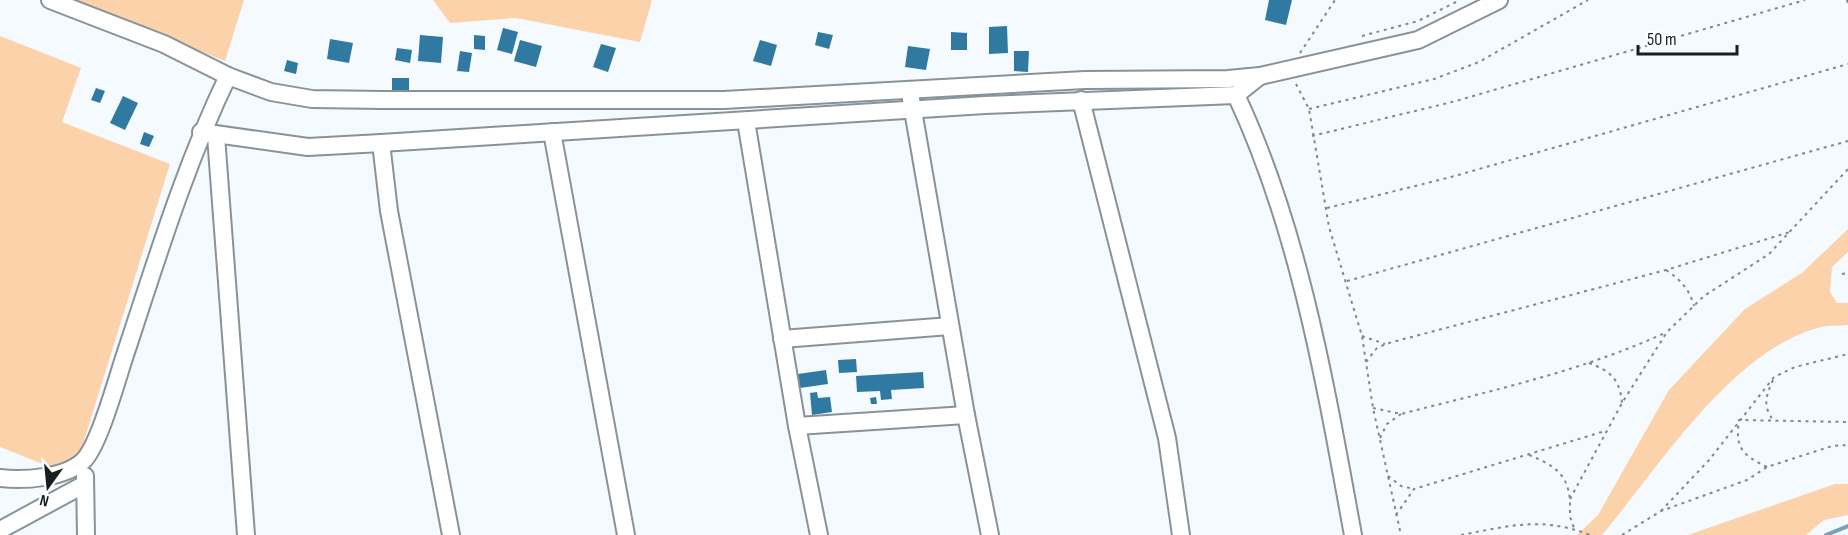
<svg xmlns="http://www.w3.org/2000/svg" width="1848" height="535" font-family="'Sofia Sans Condensed',sans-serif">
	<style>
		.green { fill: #fcd2ab }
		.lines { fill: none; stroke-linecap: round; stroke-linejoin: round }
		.stream { stroke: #79a0b7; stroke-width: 4 }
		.building { fill: #307aa1 }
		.minor-casing { stroke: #87939b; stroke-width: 20 }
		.path { stroke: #81878a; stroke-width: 2; stroke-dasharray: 3 4.5; stroke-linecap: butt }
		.minor { stroke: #fff; stroke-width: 16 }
	</style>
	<rect width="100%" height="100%" fill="#f4fafd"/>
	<g class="green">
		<path d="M74,0H244L225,61Z"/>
		<path d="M433,0H652L640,42L516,18L450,23Z"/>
		<path d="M0,36L81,68L62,122L170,164L73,476L0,447Z"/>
		<path d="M1848,229V252L1832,267L1830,292L1837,303H1848V325C1839,326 1829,325 1821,327C1731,350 1659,467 1602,535H1577L1598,515L1669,390L1745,309L1803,272Z"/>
		<path d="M1835,484H1848V515L1824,520L1806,535H1688Z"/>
	</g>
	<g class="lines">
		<path class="stream" d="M1826,535L1848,526"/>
	</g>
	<g class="building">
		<path d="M1269,0H1292L1286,25L1265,20Z"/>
		<path d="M1007,26L1008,53L989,54V27Z"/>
		<path d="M503,28L518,32L512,54L497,50Z"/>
		<path d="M818,32L833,35L829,49L815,45Z"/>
		<path d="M951,32L967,33V50H951Z"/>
		<path d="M420,35L443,37L441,63L418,61Z"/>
		<path d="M474,35L485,36V50L474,49Z"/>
		<path d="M330,39L353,43L349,63L327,59Z"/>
		<path d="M520,40L542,46L536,67L514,61Z"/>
		<path d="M760,40L777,45L771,66L753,61Z"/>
		<path d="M601,44L616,48L608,72L593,67Z"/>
		<path d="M908,46L930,49L926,70L905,67Z"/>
		<path d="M397,48L412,50L410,63L395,60Z"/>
		<path d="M460,51L472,53L469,72L457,71Z"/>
		<path d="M1014,51H1029L1028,72L1014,71Z"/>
		<path d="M287,60L298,63L296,74L284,71Z"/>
		<rect x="392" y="78" width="17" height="15"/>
		<path d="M96,88L105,91L100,103L91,100Z"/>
		<path d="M123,96L138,103L125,130L110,123Z"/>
		<path d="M144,132L154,136L149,147L140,144Z"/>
		<path d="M856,359L857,372L839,373L838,360Z"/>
		<path d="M826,370L828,384L800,388L798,374Z"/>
		<path d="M923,372L924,388L891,390L892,399L881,400L880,391L857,392L856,376Z"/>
		<path d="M817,392L818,398L830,397L832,412L812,415L810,393Z"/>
		<path d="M876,397L877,404H871L870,398Z"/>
	</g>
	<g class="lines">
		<defs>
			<g id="minor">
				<path d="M50,0L164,44L228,76L271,92L312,99L382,100H724L1085,80L1228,79L1260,76L1418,40L1499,0"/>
				<path d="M1236,95C1300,231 1326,388 1353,535"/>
				<path d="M911,99L966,415L990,535"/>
				<path d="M1081,100L1167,438L1181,535"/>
				<path d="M746,121L797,426L819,535"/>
				<path d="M201,132L308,147L381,143L985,105L1236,95L1260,76"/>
				<path d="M552,132L626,535"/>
				<path d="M216,136L246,535"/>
				<path d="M381,143L389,211L451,535"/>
				<path d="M782,339L950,326"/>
				<path d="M797,426L966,415"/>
				<path d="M85,476L86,535"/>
				<path d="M0,478C24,481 65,478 83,461C100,445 119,371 128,346C158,255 186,163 228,76"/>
				<path d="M0,530L85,484"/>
			</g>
		</defs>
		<use href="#minor" class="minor-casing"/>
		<g class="path">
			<path d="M1847,0L1848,4"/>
			<path d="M1362,36L1418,21L1460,0"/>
			<path d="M1300,53L1335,0"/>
			<path d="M1296,84L1309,109L1329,227L1362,336L1373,408L1401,535"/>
			<path d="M1309,109L1434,79L1479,62L1588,0"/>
			<path d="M1312,136L1456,101L1805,0"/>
			<path d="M1327,208L1451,177L1848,64"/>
			<path d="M1666,270C1681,280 1689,289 1694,306"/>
			<path d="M1842,274L1848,273"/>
			<path d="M1347,281L1848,141"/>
			<path d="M1362,336L1385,344"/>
			<path d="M1366,362L1376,349L1385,344L1666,270L1790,232"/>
			<path d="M1589,363C1611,371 1620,380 1622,403"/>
			<path d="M1773,380C1766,396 1762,406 1774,421"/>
			<path d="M1373,408L1401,414C1490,391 1583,371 1667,332"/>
			<path d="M1380,438L1387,424L1401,414"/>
			<path d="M1529,455C1553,465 1568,473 1570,501C1570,512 1569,520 1575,529"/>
			<path d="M1767,467C1742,455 1735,448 1739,420L1848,422"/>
			<path d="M1388,476L1401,486L1414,489"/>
			<path d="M1570,499L1622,403L1667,332L1704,296L1769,254L1848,169"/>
			<path d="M1661,511L1710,459L1774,377L1795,367L1848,354"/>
			<path d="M1396,515L1414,489L1605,431"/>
			<path d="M1461,535C1509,526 1542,516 1590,535"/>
			<path d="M1622,535L1661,511L1747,480L1767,467L1832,446L1848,445"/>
		</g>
		<use href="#minor" class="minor"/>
	</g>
	<g transform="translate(48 487) rotate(195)" stroke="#ffffff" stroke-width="4.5" paint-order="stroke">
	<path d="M0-4.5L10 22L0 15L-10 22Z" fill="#191e21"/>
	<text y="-9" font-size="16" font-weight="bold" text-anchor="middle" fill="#191e21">N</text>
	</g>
	<path d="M1638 45v9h99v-9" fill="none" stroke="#191e21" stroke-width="3"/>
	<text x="1647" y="45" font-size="18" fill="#191e21" stroke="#ffffff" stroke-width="4.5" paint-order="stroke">50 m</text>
</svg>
